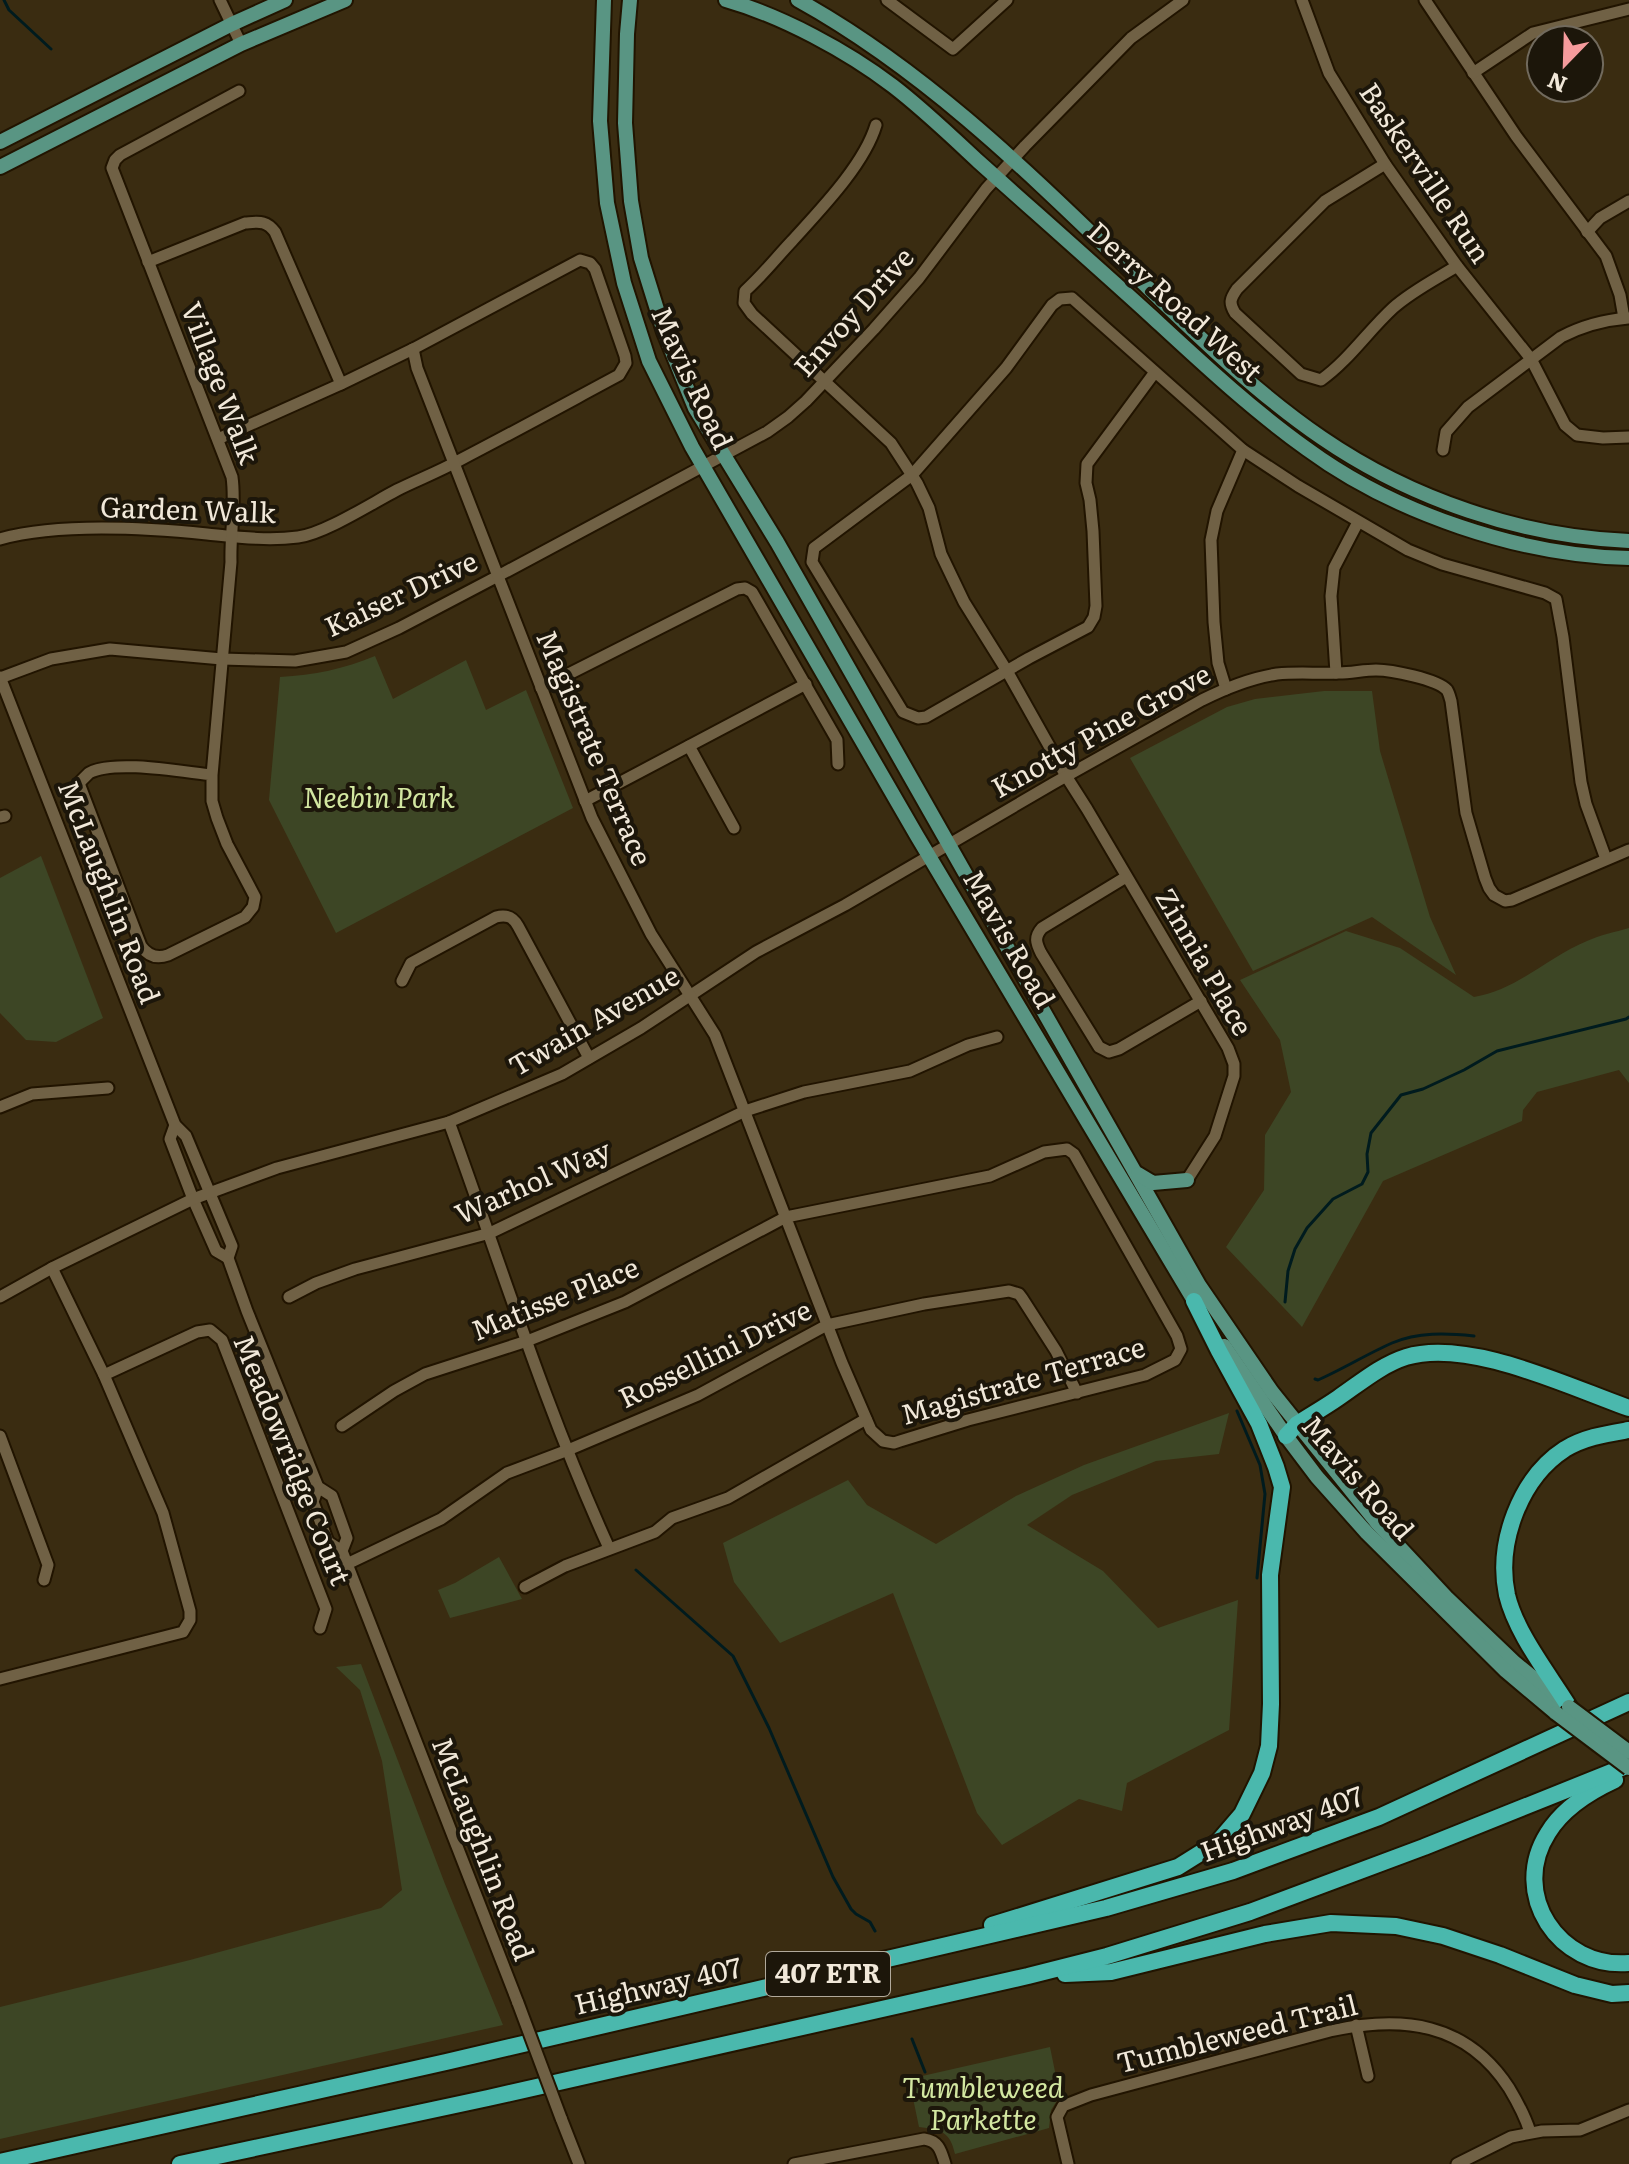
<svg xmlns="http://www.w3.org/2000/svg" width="1629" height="2164" font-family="Literata,serif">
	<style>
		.green { fill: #3d4625 }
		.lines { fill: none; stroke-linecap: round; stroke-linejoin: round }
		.stream { stroke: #001b1e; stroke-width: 3 }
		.minor-casing { stroke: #211400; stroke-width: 15 }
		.major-casing { stroke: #211400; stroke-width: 18 }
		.highway-casing { stroke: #211400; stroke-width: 20 }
		.minor { stroke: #706145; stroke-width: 11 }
		.major { stroke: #599583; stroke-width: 14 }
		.highway { stroke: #4ab8ad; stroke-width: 16 }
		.minor-bridge-casing { stroke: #211400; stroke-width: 15; stroke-linecap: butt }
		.major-bridge-casing { stroke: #211400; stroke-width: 18; stroke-linecap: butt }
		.minor-bridge { stroke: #706145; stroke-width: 11 }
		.major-bridge { stroke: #599583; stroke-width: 14 }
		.labels { text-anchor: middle; stroke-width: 8; stroke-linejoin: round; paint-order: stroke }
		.shield { fill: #1c160a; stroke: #b1a99b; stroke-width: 2 }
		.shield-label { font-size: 26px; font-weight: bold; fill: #f1e8d9 }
		.street-label { font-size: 28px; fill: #f1e8d9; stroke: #1c160a }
		.park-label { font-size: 28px; font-style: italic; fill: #d3e7a1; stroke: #1c160a }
	</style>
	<rect width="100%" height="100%" fill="#3a2c11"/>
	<g class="green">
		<path d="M375,656L393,699L466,660L486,710L526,690L573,808L336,933L269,800L280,677C314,675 344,669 375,656Z"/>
		<path d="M1324,691H1372L1380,751L1430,917L1456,975L1372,917L1253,971L1130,758L1227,707L1255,699Z"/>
		<path d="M41,856L103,1018L56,1042L26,1040L0,1013V878Z"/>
		<path d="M1629,928V1083L1619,1070L1537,1092L1523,1110L1522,1121L1383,1181L1302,1327L1226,1247L1264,1190L1265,1135L1291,1092L1280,1040L1240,980L1346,931L1400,948L1474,997C1517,990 1548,957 1587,941C1600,935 1615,932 1629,928Z"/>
		<path d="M1229,1413L1219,1454L1156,1461L1072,1495L1027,1525L1103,1571L1158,1628L1238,1600L1229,1730L1127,1783L1122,1811L1079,1799L1002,1845L977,1813L893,1593L780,1643L734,1582L723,1543L848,1480L867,1505L936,1544L1016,1496L1084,1465Z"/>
		<path d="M499,1557L522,1599L450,1618L438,1590L455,1583Z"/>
		<path d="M361,1664L445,1884L503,2025L0,2139V2007L190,1960L381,1908L402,1890L382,1761L360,1690L336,1667Z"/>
		<path d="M1050,2047L1060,2096L1051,2110L1049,2128L955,2154C950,2131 941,2130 919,2127L909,2079Z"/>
	</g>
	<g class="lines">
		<g class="stream">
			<path d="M4,0L9,10L51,49"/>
			<path d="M1285,1302L1288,1271L1295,1249L1307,1228L1333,1199L1362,1184L1368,1172L1367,1154L1371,1133L1401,1095L1423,1089L1464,1070L1497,1051L1626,1019L1629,1017"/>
			<path d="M1315,1379L1318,1380C1343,1369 1367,1354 1392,1343C1418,1332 1446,1333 1474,1336"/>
			<path d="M1237,1411L1260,1465L1265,1494L1257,1578"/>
			<path d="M636,1570L733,1656L769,1728L833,1877L851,1909L856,1914L870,1922L875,1931"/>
			<path d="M912,2039L925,2072"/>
		</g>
		<defs>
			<g id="minor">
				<path d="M220,0L241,44"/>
				<path d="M887,0L953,49L1007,0"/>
				<path d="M1302,0L1329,73L1385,164L1457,266L1531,359L1565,425L1577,435L1603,438L1629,437"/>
				<path d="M1425,0L1516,136L1606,256L1620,295L1624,318"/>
				<path d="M1473,73L1533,33L1629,9"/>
				<path d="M876,125C864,165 820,210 792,241C776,258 762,276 745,291L744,303L752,314L891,443L917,483L929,508L941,554L964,602L1007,671L1066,776L1087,809L1228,1048L1234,1064V1076L1215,1136L1187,1180"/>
				<path d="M1385,164L1325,201L1237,289C1230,299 1229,303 1235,313L1301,374L1321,380C1349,360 1368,331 1393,308C1412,291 1436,279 1457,266"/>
				<path d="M1587,232L1600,218L1629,201"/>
				<path d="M148,262L245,223C259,222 266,220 275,232L341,384"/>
				<path d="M1155,372L1087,464L1086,483L1090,500L1093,531L1096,606L1094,617L1088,627L1029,658L926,717L918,718L903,712L812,562L814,548L912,475L1006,368L1052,305L1060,299L1072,298L1243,450L1298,486L1408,550L1442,564L1545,593L1556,599L1563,637L1581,782L1586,804L1606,859"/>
				<path d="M1443,450L1446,432L1468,407L1561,337C1582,326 1604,320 1628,318"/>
				<path d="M0,539C57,523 147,528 207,534C237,537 267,541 298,537C324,534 372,503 397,490C417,480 438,472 458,461C512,433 565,404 619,375L626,363L625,356L595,269L590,263L580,260L413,349L341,384L218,439"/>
				<path d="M1336,673L1331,596L1334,568L1358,522"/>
				<path d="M0,677L175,1125L186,1136L232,1246L228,1258L247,1311L318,1487L332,1496L347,1538L342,1551"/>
				<path d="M0,678L51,659L110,649L222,659L295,661L346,652L399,628L498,576L767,432L788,417L806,401L874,329L919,278L986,189L1025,146L1131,38L1183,0"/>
				<path d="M541,688L737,589L745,588L752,592L837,740L838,764"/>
				<path d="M1226,689L1218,663L1214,622L1211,540L1217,511L1243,450"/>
				<path d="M689,746L734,828"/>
				<path d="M212,775C183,772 114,759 89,773C88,774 81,781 80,782V786L141,946C148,956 157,959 168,955L245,917L253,907L255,897L227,844L217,818L212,801V775L231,562C230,534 236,505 232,477L112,168L115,160L120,155L239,91"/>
				<path d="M585,801L806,684"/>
				<path d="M0,817L5,816"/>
				<path d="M1126,877L1042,928C1034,937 1036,943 1041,953L1099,1047L1109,1052L1119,1049L1201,1001"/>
				<path d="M402,981L411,963L496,917C507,914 513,917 518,926L589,1058"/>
				<path d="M0,1107L32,1094L108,1088"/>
				<path d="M449,1122C501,1265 546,1410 609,1548"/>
				<path d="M175,1125L170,1139L193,1199L216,1251L228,1258"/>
				<path d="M0,1297L52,1268L193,1199L277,1168L449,1122L562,1074L641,1028L756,952L845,905L1054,783L1202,700C1226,688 1250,678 1277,674C1298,672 1318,674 1339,673C1351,673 1364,670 1376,670C1391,670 1437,679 1447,690C1449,693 1450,698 1451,701L1466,813L1485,878L1489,888L1494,895L1505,901L1512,900L1629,850"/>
				<path d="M289,1297L316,1283L355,1269L490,1233L745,1111L804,1092L910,1071L968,1045L997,1037"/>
				<path d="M104,1375L197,1332L210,1330L222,1340L326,1609L320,1628"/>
				<path d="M342,1426L394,1391L425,1374L527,1341L625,1302L786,1217L990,1176L1044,1152L1067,1149L1074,1154L1177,1336L1181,1349L1175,1360L1145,1375L968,1420L900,1441L894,1443L883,1441L871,1430L842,1363L715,1035L651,934L592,818L417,368L413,349"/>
				<path d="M0,1436L48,1565L44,1580"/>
				<path d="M318,1487L313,1502L328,1542L342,1551L518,2003"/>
				<path d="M347,1564L441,1519L507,1473L568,1450L698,1395L827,1325L924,1304L1009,1291L1019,1294L1022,1298L1056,1351L1077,1393"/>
				<path d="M525,1587L565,1566L655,1532L672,1518L728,1498L866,1419"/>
				<path d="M0,1679L183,1632L190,1620V1611L163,1513L104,1375L52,1268"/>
				<path d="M1356,2025L1368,2076"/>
				<path d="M561,2118L579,2164"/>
				<path d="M794,2164L924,2139C939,2141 941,2151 945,2164"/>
				<path d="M1068,2164L1057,2117L1063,2106L1091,2095L1330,2031C1402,2015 1466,2022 1509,2088C1518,2103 1525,2116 1530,2132"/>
				<path d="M1457,2164L1511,2137L1542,2131L1580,2130L1629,2110"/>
			</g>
			<g id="major">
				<path d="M604,0L600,121L607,203L624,283L649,361L692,447L917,836L1199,1309"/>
				<path d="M630,0L627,34L625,123L631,201L641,258L664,332L695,408L777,542L1199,1285L1272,1392L1378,1524L1446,1597L1515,1663L1563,1702"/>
				<path d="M726,0C782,16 847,51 893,86C923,109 951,136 979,162C1036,213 1094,264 1150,315C1201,362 1251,409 1307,449C1394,513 1521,556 1629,558"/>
				<path d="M798,0C928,72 1033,177 1139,279C1197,335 1256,393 1322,438C1411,499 1522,537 1629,541"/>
				<path d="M0,142L232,24L285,0"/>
				<path d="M0,167L241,44L345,0"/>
				<path d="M1138,1174L1153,1183L1187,1180"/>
				<path d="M1224,1346L1286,1436L1317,1477L1367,1533L1506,1671L1556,1713"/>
			</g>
			<g id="highway">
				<path d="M1286,1436L1297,1424C1311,1415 1325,1407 1338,1398C1360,1383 1381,1365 1406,1357C1469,1338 1569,1387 1629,1408"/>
				<path d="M1569,1707C1548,1673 1516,1633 1507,1595C1496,1543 1520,1478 1565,1449C1585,1437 1606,1434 1629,1430"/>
				<path d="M1615,1780C1589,1792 1563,1808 1548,1833C1509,1894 1559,1969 1629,1963"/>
				<path d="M992,1925L1178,1867L1218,1842L1242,1814L1262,1773L1269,1746L1271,1704L1270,1575L1282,1487L1276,1467L1259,1424L1219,1351L1194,1301"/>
				<path d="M1065,1974L1111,1972L1265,1934L1331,1923L1396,1926L1443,1936L1500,1955L1575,1985L1612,1994L1629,1993"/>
				<path d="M0,2162L446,2062L1106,1908L1233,1871L1379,1817L1629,1702"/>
				<path d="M180,2164L488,2098L1028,1976L1107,1956L1250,1912L1424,1847L1629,1765"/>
			</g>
		</defs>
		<use href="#minor" class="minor-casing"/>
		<use href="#major" class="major-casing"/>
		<use href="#highway" class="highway-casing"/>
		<use href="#minor" class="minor"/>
		<use href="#major" class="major"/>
		<use href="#highway" class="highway"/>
		<defs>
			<path id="minor-bridge" d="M518,2003L561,2118"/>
			<g id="major-bridge">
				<path d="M1569,1707L1629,1752"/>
				<path d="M1556,1713L1629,1768"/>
			</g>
		</defs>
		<use href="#minor-bridge" class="minor-bridge-casing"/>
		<use href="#major-bridge" class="major-bridge-casing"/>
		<use href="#minor-bridge" class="minor-bridge"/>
		<use href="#major-bridge" class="major-bridge"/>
	</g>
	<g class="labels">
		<rect class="shield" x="766" y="1952" width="124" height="44" rx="6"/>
		<g class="shield-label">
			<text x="828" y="1983">407 ETR</text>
		</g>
		<g class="street-label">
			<text transform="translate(1425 173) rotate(56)" y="10">Baskerville Run</text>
			<text transform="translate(1175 302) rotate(42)" y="10">Derry Road West</text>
			<text transform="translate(854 312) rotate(-48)" y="10">Envoy Drive</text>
			<text transform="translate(692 378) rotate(65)" y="10">Mavis Road</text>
			<text transform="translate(220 383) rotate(69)" y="10">Village Walk</text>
			<text transform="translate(188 510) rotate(2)" y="10">Garden Walk</text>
			<text transform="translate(401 594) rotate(-25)" y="10">Kaiser Drive</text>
			<text transform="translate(1101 731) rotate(-29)" y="10">Knotty Pine Grove</text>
			<text transform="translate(594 748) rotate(67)" y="10">Magistrate Terrace</text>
			<text transform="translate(109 892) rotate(69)" y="10">McLaughlin Road</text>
			<text transform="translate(1009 939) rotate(60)" y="10">Mavis Road</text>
			<text transform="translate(1204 962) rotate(60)" y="10">Zinnia Place</text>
			<text transform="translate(594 1021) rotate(-30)" y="10">Twain Avenue</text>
			<text transform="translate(533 1182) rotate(-24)" y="10">Warhol Way</text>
			<text transform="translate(555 1299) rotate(-22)" y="10">Matisse Place</text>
			<text transform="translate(715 1354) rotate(-26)" y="10">Rossellini Drive</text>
			<text transform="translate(1023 1381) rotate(-16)" y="10">Magistrate Terrace</text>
			<text transform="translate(292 1460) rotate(68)" y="10">Meadowridge Court</text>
			<text transform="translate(1358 1478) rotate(49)" y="10">Mavis Road</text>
			<text transform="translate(1282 1824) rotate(-20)" y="10">Highway 407</text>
			<text transform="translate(483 1849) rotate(69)" y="10">McLaughlin Road</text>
			<text transform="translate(658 1986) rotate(-13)" y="10">Highway 407</text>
			<text transform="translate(1237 2034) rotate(-14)" y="10">Tumbleweed Trail</text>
		</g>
		<g class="park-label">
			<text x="379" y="808">Neebin Park</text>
			<text x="983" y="2098">Tumbleweed<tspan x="983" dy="32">Parkette</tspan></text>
		</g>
	</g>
	<g transform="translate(1565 64) rotate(203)"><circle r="38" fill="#1c160a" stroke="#716a5d" stroke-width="2"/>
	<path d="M0-6L14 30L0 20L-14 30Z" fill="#f59b9c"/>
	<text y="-12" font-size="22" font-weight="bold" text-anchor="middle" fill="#f1e8d9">N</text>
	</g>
</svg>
